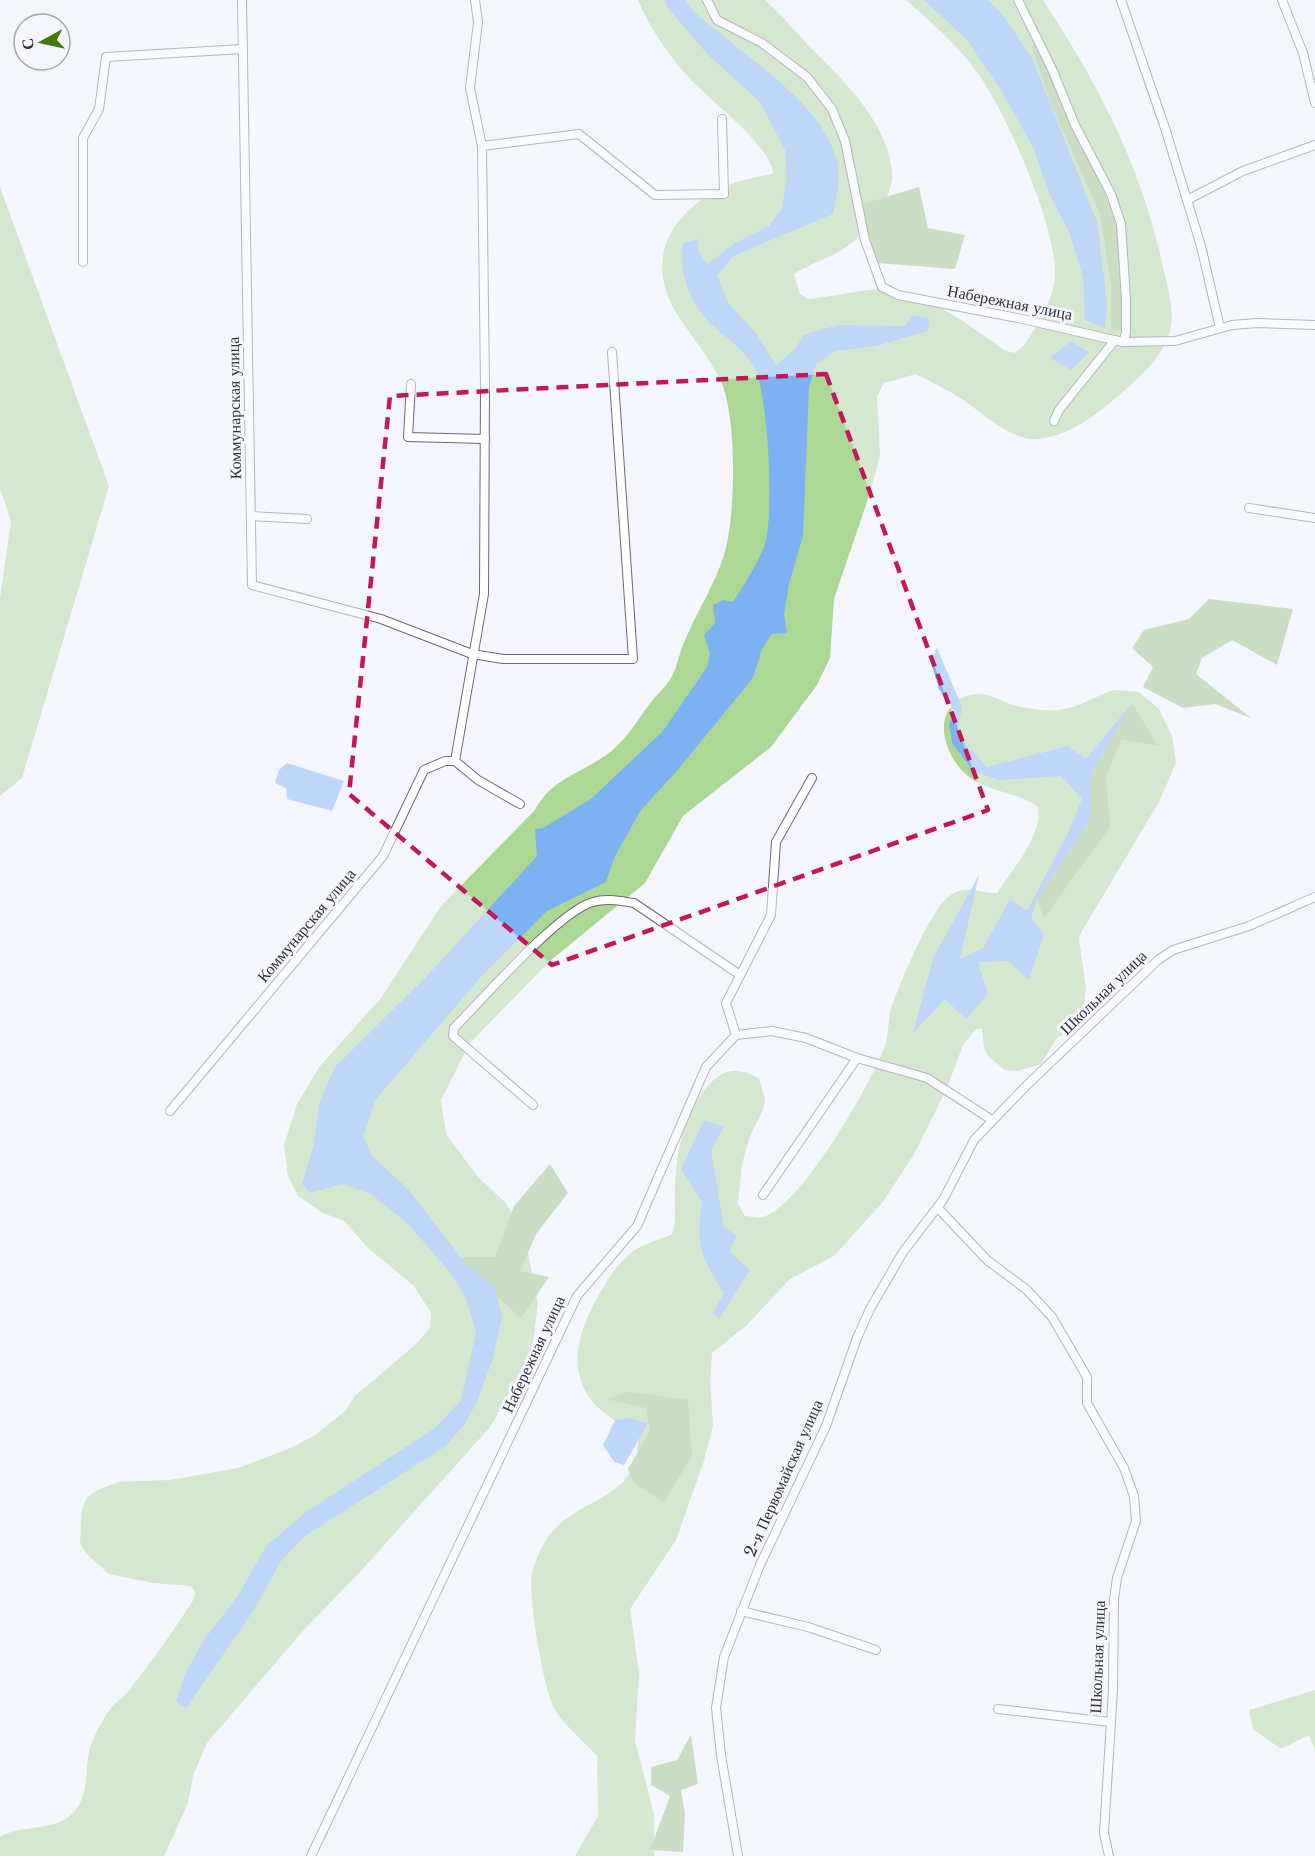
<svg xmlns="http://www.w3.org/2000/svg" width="1315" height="1856" font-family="'Libre Baskerville',serif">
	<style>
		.green { fill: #acd795 }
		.forest { fill: #94c17b }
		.water { fill: #7cb2f1 }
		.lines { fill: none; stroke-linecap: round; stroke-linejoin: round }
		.minor-casing { stroke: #696971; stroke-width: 10 }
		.minor { stroke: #fff; stroke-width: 8 }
		.marked { fill: none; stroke: #c2185b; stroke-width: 4.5; stroke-dasharray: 12 8; stroke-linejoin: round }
		.labels { text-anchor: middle; stroke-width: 6; stroke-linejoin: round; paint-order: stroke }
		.street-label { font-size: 16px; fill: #333337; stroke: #f4f5fe }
	</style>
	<rect width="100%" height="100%" fill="#f4f5fe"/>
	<g class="green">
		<path d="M638,0H765C781,14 795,31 809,46C844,82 885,118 892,170C895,193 875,218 861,234C843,255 816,260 794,274L800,294L808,299C833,297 857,290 882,289C919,287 974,328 1004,350L1014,353C1022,349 1027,341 1032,333C1044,317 1054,295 1055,274C1056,226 1007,115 979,75C959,46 932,23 906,0H1043C1099,85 1142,168 1163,267C1168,289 1176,312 1169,334C1160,361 1138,378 1118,396C1097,415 1064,439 1034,439C1007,438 982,412 960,398C946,389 931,382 916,374L884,383L877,396L880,455L870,493L834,599L830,658L817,685L771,747L683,816L645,883L550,961L469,1044L441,1100L446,1134L478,1177L506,1203L525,1237L538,1304L532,1351L491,1426L359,1573L302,1632L207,1743L193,1776L188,1803L164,1856H0V1837C21,1824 55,1832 73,1813C92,1794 82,1764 93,1740C97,1730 104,1717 111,1708C117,1701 125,1696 130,1689C153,1660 174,1630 194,1599L195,1592L191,1586L153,1583L109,1574L86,1553L80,1543L82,1510L87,1497L98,1490L118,1482L170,1480L238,1468L293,1447L315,1435L345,1411L355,1396L415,1345L430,1328L431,1313L414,1286L368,1248L344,1221L323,1213L298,1196L288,1176L284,1145L297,1104L320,1066L381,998L441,906L535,810C553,774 592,772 619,744C632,731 641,715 652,701C658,693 668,685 672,676C678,664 680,650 686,638C698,610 715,584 724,555C736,516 737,421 722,384C710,356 688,334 673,307C642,249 682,201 737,182C749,178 761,177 773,173C771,146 711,101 691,80C670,57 650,29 638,0Z"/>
		<path d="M0,187L109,486L22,778L0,796V598L11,522L0,488Z"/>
		<path d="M1114,690L1139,692L1159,709L1172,736L1176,763L1159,802L1082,931L1079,938L1086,989L1084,1004L1071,1029L1056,1039L1041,1064L1018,1071L1005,1070L988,1056L984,1047L982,1029H976L963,1045L947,1088L914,1154L883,1202L834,1256L790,1279L747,1325L712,1353L710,1381L713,1426L703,1464L676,1540L630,1609L639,1673L635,1741L654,1814V1856H575L598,1816L597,1756C585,1743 562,1723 554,1708C543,1686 528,1597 532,1573C534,1563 544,1540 552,1532C588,1492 641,1501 638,1432C575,1406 563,1363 594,1304C604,1285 613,1268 631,1253C642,1244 659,1240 672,1234C677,1222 674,1205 675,1192C676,1155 682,1116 707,1087C724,1067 737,1068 759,1078L765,1099L763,1110L750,1136L742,1164L738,1204L745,1216C750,1216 758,1219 763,1217C800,1207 873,1082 885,1045C889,1033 888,1020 891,1009C899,985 929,914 946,899C964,882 979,894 997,893C1011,872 1046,830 1037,806C1016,792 989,792 969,777C947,760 930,717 960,699C983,686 996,701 1017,706C1030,709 1044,711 1058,710C1078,708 1095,696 1114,690Z"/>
		<path d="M1315,1690V1750L1309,1735L1281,1749L1253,1729L1249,1710Z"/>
	</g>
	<g class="forest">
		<path d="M1031,45L1040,47L1113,212C1122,251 1123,290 1121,330H1111V284L1100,214L1051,104Z"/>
		<path d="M919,187L928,228L965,235L955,269L877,263L860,205Z"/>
		<path d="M1209,599L1293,609L1277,665L1232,640L1202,658L1196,674L1251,718L1215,704L1183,708L1143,687L1153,667L1132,648L1144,630L1189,619Z"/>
		<path d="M1132,703L1158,746L1122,739L1106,776L1110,827L1044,918L1037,899L1090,819V776Z"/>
		<path d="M550,1164L568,1193L536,1234L520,1271L549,1277L521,1318L454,1257H495L514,1206Z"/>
		<path d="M628,1392L688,1400L692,1456L664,1502L634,1483L628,1469L650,1431L646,1408L606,1399Z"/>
		<path d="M691,1735L698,1784L681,1790L685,1814L683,1852L650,1850L670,1796L651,1785V1767L677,1760Z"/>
	</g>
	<g class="water">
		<path d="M665,0H686C691,12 708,23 719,32C761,69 841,117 839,182C838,192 835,203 833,214L733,256L717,276L729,304L756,333L776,365L796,348L803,335L838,325L905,326L913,315L929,318L928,331L876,346L835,351L816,364L809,387L803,536L789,584L784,614L787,633L772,634L762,649L753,678L675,773L641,810L615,856L606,882L547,911L481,977L376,1099L363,1136L373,1157L408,1189L466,1264L495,1288L502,1317L493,1358L477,1402L464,1425L446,1446L305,1536L281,1561L254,1610L186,1708L176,1702L185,1674L203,1641L239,1594L266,1546L306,1512L435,1428L461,1400L476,1332L466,1299L453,1276L408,1224L371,1194L342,1184L310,1193L302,1184L314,1144L320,1100L335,1067L427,976L537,856L535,829L543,828L591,799L663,731L707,667L710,653L704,635L715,623L713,605L723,600L733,602C744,585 756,566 764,547C775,518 768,400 756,371C747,351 727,339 712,325C689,303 679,273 683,243L699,239L698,250L707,264L735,243L769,226L782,208L787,175L785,150L760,102L708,55L667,7Z"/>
		<path d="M924,0H988L1003,15L1033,60L1097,222L1107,302L1105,328L1085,320L1083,277L1070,234L1049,193L1033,147L1001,90L967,40Z"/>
		<path d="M1071,341L1089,352L1071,370L1050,358Z"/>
		<path d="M937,648L962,707L957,735L987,767L1068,746L1086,759L1132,703L1090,776V819L1037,899L1031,918L1044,935L1029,980L1008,961L978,962L988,994L966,1019L945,999L913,1033L933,958L979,875L960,959L983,948L1010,899L1027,911L1068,833L1082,799L1061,776L999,780L973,771L952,743L949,725L955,711L939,689L931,662Z"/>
		<path d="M287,763L344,781L332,811L287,799L286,788L275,783L279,770Z"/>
		<path d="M704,1120L724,1127L711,1150L724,1227L737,1236L729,1251L750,1270L719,1319L713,1313L724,1293C701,1258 695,1244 702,1202L681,1169Z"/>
		<path d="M628,1418L648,1423L624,1465L614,1462L603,1445L615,1420Z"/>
	</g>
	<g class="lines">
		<defs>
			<g id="minor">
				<path d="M242,0L252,585L381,619L472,654L503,659H633L612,352"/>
				<path d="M475,0L478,22L470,88L482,146L485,386L484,594L455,761L478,780L520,804"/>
				<path d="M707,0L717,20L762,43L807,77L832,109L845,141L865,240L882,287L898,295L1018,318L1123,342L1175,341L1232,325L1257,323L1315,325"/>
				<path d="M1018,0L1052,69L1075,125L1111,194L1121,224L1126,299V333L1123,342"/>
				<path d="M1121,0L1165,128L1201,246L1220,328"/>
				<path d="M1282,0L1303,53L1315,103"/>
				<path d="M482,146L579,134L655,195L724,194L722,119"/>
				<path d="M1187,200L1243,171L1315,145"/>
				<path d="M83,262V138L99,109L106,57L243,49"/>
				<path d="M411,384L408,437L485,439"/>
				<path d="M1054,421L1059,410L1115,340"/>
				<path d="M1249,508L1315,518"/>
				<path d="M251,516L307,519"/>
				<path d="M736,1035L726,1003L771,915L776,842L812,778"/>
				<path d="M533,1105L453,1036L454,1028C482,1000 559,911 593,902C607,898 620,901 634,903L740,975"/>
				<path d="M170,1111L383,856L424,770L445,761H455"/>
				<path d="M763,1195L857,1058"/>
				<path d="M938,1208L987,1260L1027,1290L1052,1317L1087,1377V1403L1124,1468L1134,1496L1136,1521L1117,1578L1114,1599L1113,1690L1104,1833L1109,1856"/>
				<path d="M741,1611L808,1627L876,1650"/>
				<path d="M998,1709L1110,1722"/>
				<path d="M311,1856L577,1296L637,1226L706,1067L736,1035L772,1031L806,1038L857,1058L927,1078L992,1120"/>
				<path d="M738,1856L721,1755L716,1708L724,1657L760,1565L826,1426L857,1338L870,1309L903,1252L943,1200L974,1140L1027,1085L1158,960L1173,950L1249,926L1315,897"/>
			</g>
		</defs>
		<use href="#minor" class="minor-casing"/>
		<use href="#minor" class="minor"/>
	</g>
	<path d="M0 0H1315V1856H0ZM826,374L988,810L552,965L349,794L390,396Z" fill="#f4f5fe" fill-opacity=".55" fill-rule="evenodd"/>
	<path class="marked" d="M826,374L988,810L552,965L349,794L390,396Z"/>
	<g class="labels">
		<g class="street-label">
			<text transform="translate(1010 302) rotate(11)" y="6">Набережная улица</text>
			<text transform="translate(234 408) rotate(-91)" y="6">Коммунарская улица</text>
			<text transform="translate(306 925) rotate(-50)" y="6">Коммунарская улица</text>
			<text transform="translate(1103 992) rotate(-44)" y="6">Школьная улица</text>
			<text transform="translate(533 1354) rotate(-65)" y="6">Набережная улица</text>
			<text transform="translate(783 1478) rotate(-66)" y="6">2-я Первомайская улица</text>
			<text transform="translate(1097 1657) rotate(-88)" y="6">Школьная улица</text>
		</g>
	</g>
	<g transform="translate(42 42) rotate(262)"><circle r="28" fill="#f4f5fe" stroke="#a7a7ae" stroke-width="1.5"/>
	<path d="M0-4.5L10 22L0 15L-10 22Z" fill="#447806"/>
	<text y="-9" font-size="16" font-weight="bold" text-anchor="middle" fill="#333337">С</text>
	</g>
</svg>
